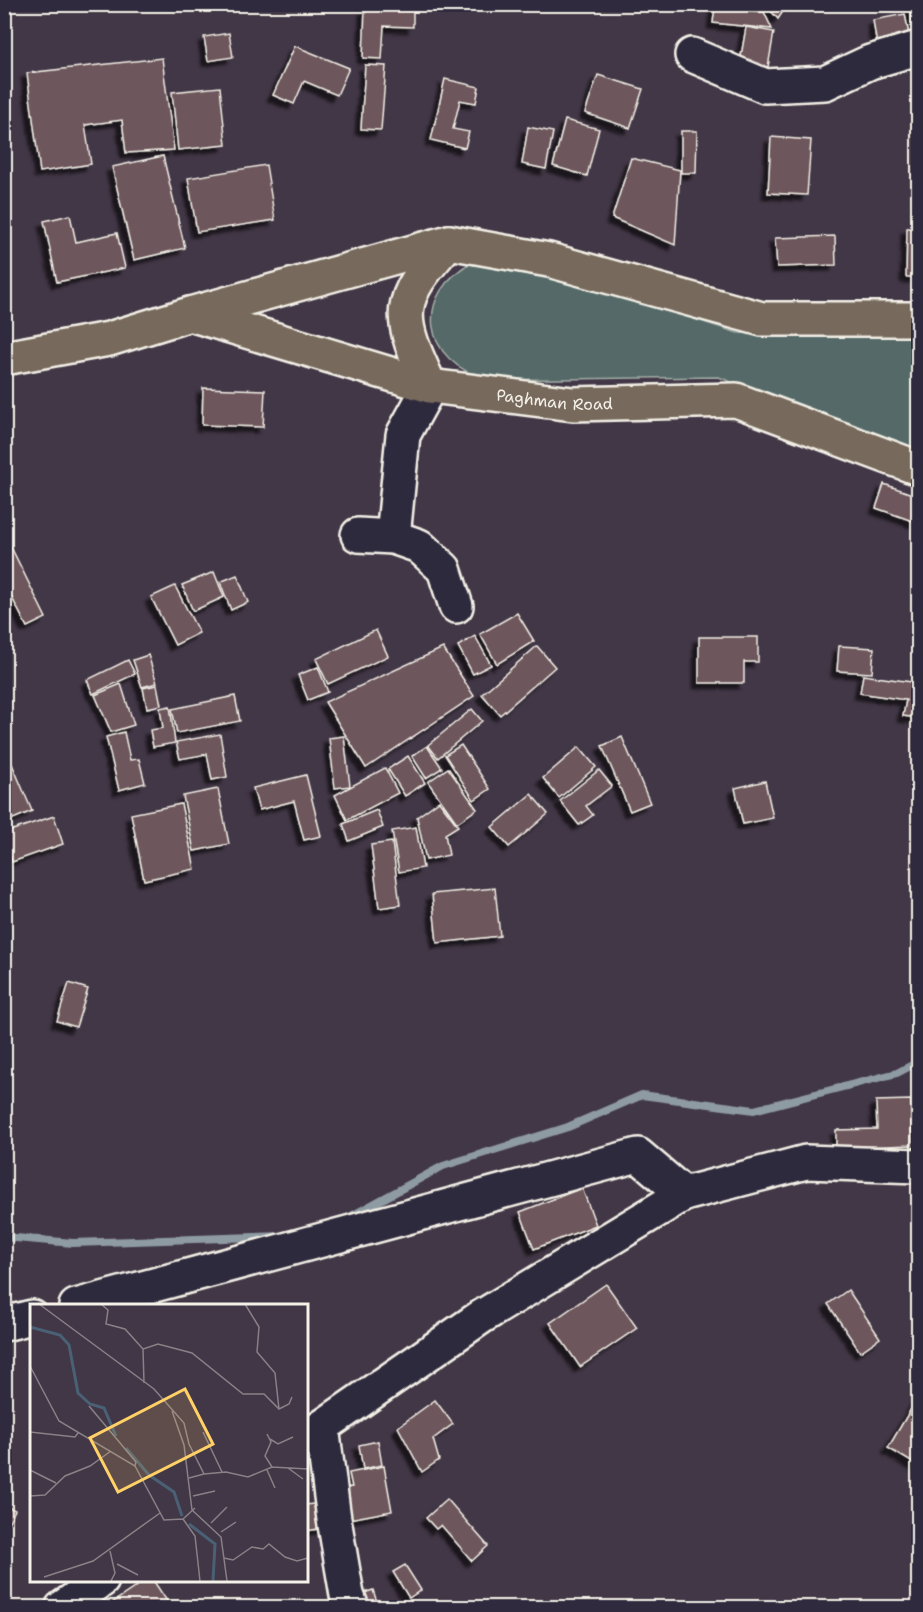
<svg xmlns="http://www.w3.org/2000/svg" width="923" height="1612" font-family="'Shantell Sans',sans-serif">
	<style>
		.green { fill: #556b67; stroke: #a4aea8; stroke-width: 1.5 }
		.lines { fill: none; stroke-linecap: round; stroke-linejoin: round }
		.stream { stroke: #8e9ba3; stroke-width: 8 }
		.building { fill: #6d565c; stroke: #f4f1e8; stroke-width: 1.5; filter: url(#shadow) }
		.minor-casing { stroke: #f4f1e8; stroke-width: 38 }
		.major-casing { stroke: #f4f1e8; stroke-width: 38 }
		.minor { stroke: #2f2a3d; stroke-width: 33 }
		.major { stroke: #77695c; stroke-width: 33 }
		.labels { text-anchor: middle; stroke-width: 6; stroke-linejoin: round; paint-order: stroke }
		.street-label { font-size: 16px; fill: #f4f1e8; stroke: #2f2a3d }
		.inset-river { fill: none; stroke: #4a6175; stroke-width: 3 }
		.inset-road { fill: none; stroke: #898187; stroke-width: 1.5 }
		.view { fill: #ffd166; fill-opacity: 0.15; stroke: #ffd166; stroke-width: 3 }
		.inset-edge { fill: none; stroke: #f4f1e8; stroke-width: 3 }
	</style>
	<defs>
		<filter id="shadow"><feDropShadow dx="-5.5" dy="5.5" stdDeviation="1.5" flood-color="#0009"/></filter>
	</defs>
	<rect width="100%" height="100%" fill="#423746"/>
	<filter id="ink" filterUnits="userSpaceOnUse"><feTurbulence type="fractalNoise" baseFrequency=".0167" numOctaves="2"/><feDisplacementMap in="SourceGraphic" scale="12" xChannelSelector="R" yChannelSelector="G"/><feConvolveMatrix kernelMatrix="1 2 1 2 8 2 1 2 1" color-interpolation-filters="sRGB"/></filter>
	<g filter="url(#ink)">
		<path class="green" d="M474,261L516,262L738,333L841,337L918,335V458L719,377L489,380C421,362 412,294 474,261Z"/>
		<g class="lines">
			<g class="stream">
				<path d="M346,1219L443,1166L568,1127L642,1095L754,1110L897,1073L918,1062"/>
				<path d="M4,1237L73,1243L283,1236"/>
			</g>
		</g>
		<g class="building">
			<path d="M765,4H788L778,19Z"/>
			<path d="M911,4H918V36H913Z"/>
			<path d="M715,7L764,12L772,29L713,23Z"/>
			<path d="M365,9L413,11V27L384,26L382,59L363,58Z"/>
			<path d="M905,14L911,45L878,52L873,20Z"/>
			<path d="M746,27L774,32L767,73L739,68Z"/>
			<path d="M229,33L233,57L208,61L204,37Z"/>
			<path d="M295,46L349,68L337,95L304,81L294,104L273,95Z"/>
			<path d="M162,58L174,150L126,153L122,120L85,125L91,164L40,172L27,73Z"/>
			<path d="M365,65L386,66L381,130L361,129Z"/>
			<path d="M598,75L643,89L630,128L585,113Z"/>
			<path d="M445,79L479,87L476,103L460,100L453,129L469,132L465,148L431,140Z"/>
			<path d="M220,87L226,145L178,150L172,92Z"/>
			<path d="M565,120L599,129L587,176L553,166Z"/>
			<path d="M528,127L553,132L546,169L522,164Z"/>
			<path d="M681,131H697L696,173H681Z"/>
			<path d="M771,137L811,140L807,195L768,193Z"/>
			<path d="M163,156L185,248L134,260L112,167Z"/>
			<path d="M631,158L680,170L675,245L612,218Z"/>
			<path d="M266,165L275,220L197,232L188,178Z"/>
			<path d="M70,215L76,242L117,233L125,268L57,282L44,221Z"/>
			<path d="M907,228H918V277H906Z"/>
			<path d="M835,236L836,265L777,267L775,238Z"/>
			<path d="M203,388L265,390L263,427L202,425Z"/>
			<path d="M884,484L918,496V523L876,508Z"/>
			<path d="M9,543L46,618L27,627L4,582V546Z"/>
			<path d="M214,572L224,597L193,611L182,585Z"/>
			<path d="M237,575L248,602L231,610L220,582Z"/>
			<path d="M175,586L199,633L175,645L151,597Z"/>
			<path d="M517,613L534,641L497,664L480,634Z"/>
			<path d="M376,630L388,656L328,684L316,659Z"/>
			<path d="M475,636L491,665L473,674L458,646Z"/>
			<path d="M699,637H758V662H744V683H699Z"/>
			<path d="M537,646L555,667L500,715L482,694Z"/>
			<path d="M839,646L874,648L872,673L837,671Z"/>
			<path d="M443,648L474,696L366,768L325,702Z"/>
			<path d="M148,655L157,683L142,687L133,660Z"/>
			<path d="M128,660L135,674L93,694L87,680Z"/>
			<path d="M318,667L328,692L308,700L298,675Z"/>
			<path d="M863,675L918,683V718L903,716L906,700L860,693Z"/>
			<path d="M121,684L134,725L111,732L95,695Z"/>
			<path d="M157,685L161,705L147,708L143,688Z"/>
			<path d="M235,696L240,721L177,733L172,709Z"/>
			<path d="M170,706L175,743L153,747L150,730L163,728L160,708Z"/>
			<path d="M472,709L482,721L438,758L428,745Z"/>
			<path d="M124,732L130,760L139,759L145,783L119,790L106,737Z"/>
			<path d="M220,734L227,777L212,780L207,754L180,759L176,742Z"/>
			<path d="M344,736L350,786L335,788L329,738Z"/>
			<path d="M622,737L650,803L630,811L602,746Z"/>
			<path d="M461,745L490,789L474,800L445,755Z"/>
			<path d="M427,746L442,768L426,778L412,756Z"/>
			<path d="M579,747L596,767L559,798L543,778Z"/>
			<path d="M7,752L32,811L6,822L4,753Z"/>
			<path d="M408,756L425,783L405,796L388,769Z"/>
			<path d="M385,768L398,793L347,820L335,795Z"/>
			<path d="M448,768L477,809L457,823L428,782Z"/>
			<path d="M599,770L612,786L586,806L593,815L579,825L560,801Z"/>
			<path d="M306,775L321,836L304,840L294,801L259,810L253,788Z"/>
			<path d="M765,781L773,818L743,824L735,788Z"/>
			<path d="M218,789L229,844L194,851L183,796Z"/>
			<path d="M531,794L548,814L509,847L492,827Z"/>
			<path d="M439,801L458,826L445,834L449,855L426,860L417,817Z"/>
			<path d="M181,804L195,869L144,880L131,814Z"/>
			<path d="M377,810L383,827L349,841L343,824Z"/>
			<path d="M54,816L63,844L12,862L4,833Z"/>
			<path d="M416,827L423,868L399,872L392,831Z"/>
			<path d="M392,842L400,905L379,908L371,845Z"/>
			<path d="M495,888L500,936L437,943L432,894Z"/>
			<path d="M69,983L88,989L76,1027L57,1021Z"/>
			<path d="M911,1100L912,1145L836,1148V1130L877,1129L876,1101Z"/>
			<path d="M582,1188L596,1225L534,1249L520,1212Z"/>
			<path d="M606,1284L637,1328L580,1367L550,1323Z"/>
			<path d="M848,1290L880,1338L860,1352L828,1304Z"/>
			<path d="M918,1397V1466L888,1448Z"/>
			<path d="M435,1400L453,1424L433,1439L439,1460L422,1472L398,1427Z"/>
			<path d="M378,1441L382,1465L363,1469L359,1445Z"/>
			<path d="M384,1466L392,1511L349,1519L344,1488L352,1487L349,1473Z"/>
			<path d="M447,1499L488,1546L472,1561L441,1525L436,1529L426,1518Z"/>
			<path d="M321,1503L324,1528L306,1531V1505Z"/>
			<path d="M4,1505L15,1510L7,1525L4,1523Z"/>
			<path d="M405,1565L421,1590L409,1598L393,1572Z"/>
			<path d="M146,1580H153L169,1604L164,1608H115L112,1603Z"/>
			<path d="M373,1590L379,1608H359L355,1596Z"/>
		</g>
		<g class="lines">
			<defs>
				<g id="minor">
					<path d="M692,55L765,86L825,83L870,62L918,48"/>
					<path d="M358,535L393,537L419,546L444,569L456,606"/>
					<path d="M393,537L403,435L430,386"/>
					<path d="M76,1306L638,1155L684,1194"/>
					<path d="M4,1324L32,1317"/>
					<path d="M322,1427L334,1519L347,1595L352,1608"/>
					<path d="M306,1438L481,1317L684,1194L806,1162L918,1166"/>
					<path d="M62,1608L102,1580"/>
				</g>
				<g id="major">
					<path id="s1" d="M190,314L430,386L573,404L736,400L918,468"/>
					<path d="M4,358L109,339L190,314L449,242L549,260L762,319H918"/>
					<path d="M430,386C397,315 394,302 449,242"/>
				</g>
			</defs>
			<use href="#minor" class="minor-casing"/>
			<use href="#major" class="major-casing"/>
			<use href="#minor" class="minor"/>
			<use href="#major" class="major"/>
		</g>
	</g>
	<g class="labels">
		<g class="street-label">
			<text dy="6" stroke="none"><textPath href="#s1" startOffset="376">Paghman Road</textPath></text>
		</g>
	</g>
	<g transform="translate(30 1304)">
		<rect width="278" height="278" fill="#423746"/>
		<path class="inset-river" d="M0,23L30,31L39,41L48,89L60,100L74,104L86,132M96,144L119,171L144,188L152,212M159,220L185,240L183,277"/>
		<path class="inset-road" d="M9,0L124,85L154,119L159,140L174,170L159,174M71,0L78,6L76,20L95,25L113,45M215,0L229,23L227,48L245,69L249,105M0,62L29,117L105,162L134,216L153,215M114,79L113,45L128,40L162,49L213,90H234L249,105L259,100L262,93M59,102L106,158L105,162M142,107L154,141L162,206L191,233L197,277M0,128L45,133L48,129M173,128L192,168M237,130L241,138L235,152L242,163M240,135L248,140L263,133M258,164L273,175M0,166L26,179M237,166L245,184M174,170L196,168L218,173L242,163L278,165M0,192L15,191L35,172L60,162L81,147M163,192L185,187M165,204L153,215L165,232L170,277M181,219L197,203M191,228L206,218M80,247L85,269L81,277M194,254L203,256L222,243L233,245L239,240L255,253L267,257L278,254M87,260L108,271M14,273L63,257L130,209"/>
		<path class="view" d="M155,85L183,140L88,188L60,134Z"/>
		<rect width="278" height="278" class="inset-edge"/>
	</g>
	<rect width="923" height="1612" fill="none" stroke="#2f2a3d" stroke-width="24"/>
	<rect x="12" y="12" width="899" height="1588" fill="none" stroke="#f4f1e8" stroke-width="2" filter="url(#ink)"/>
</svg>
